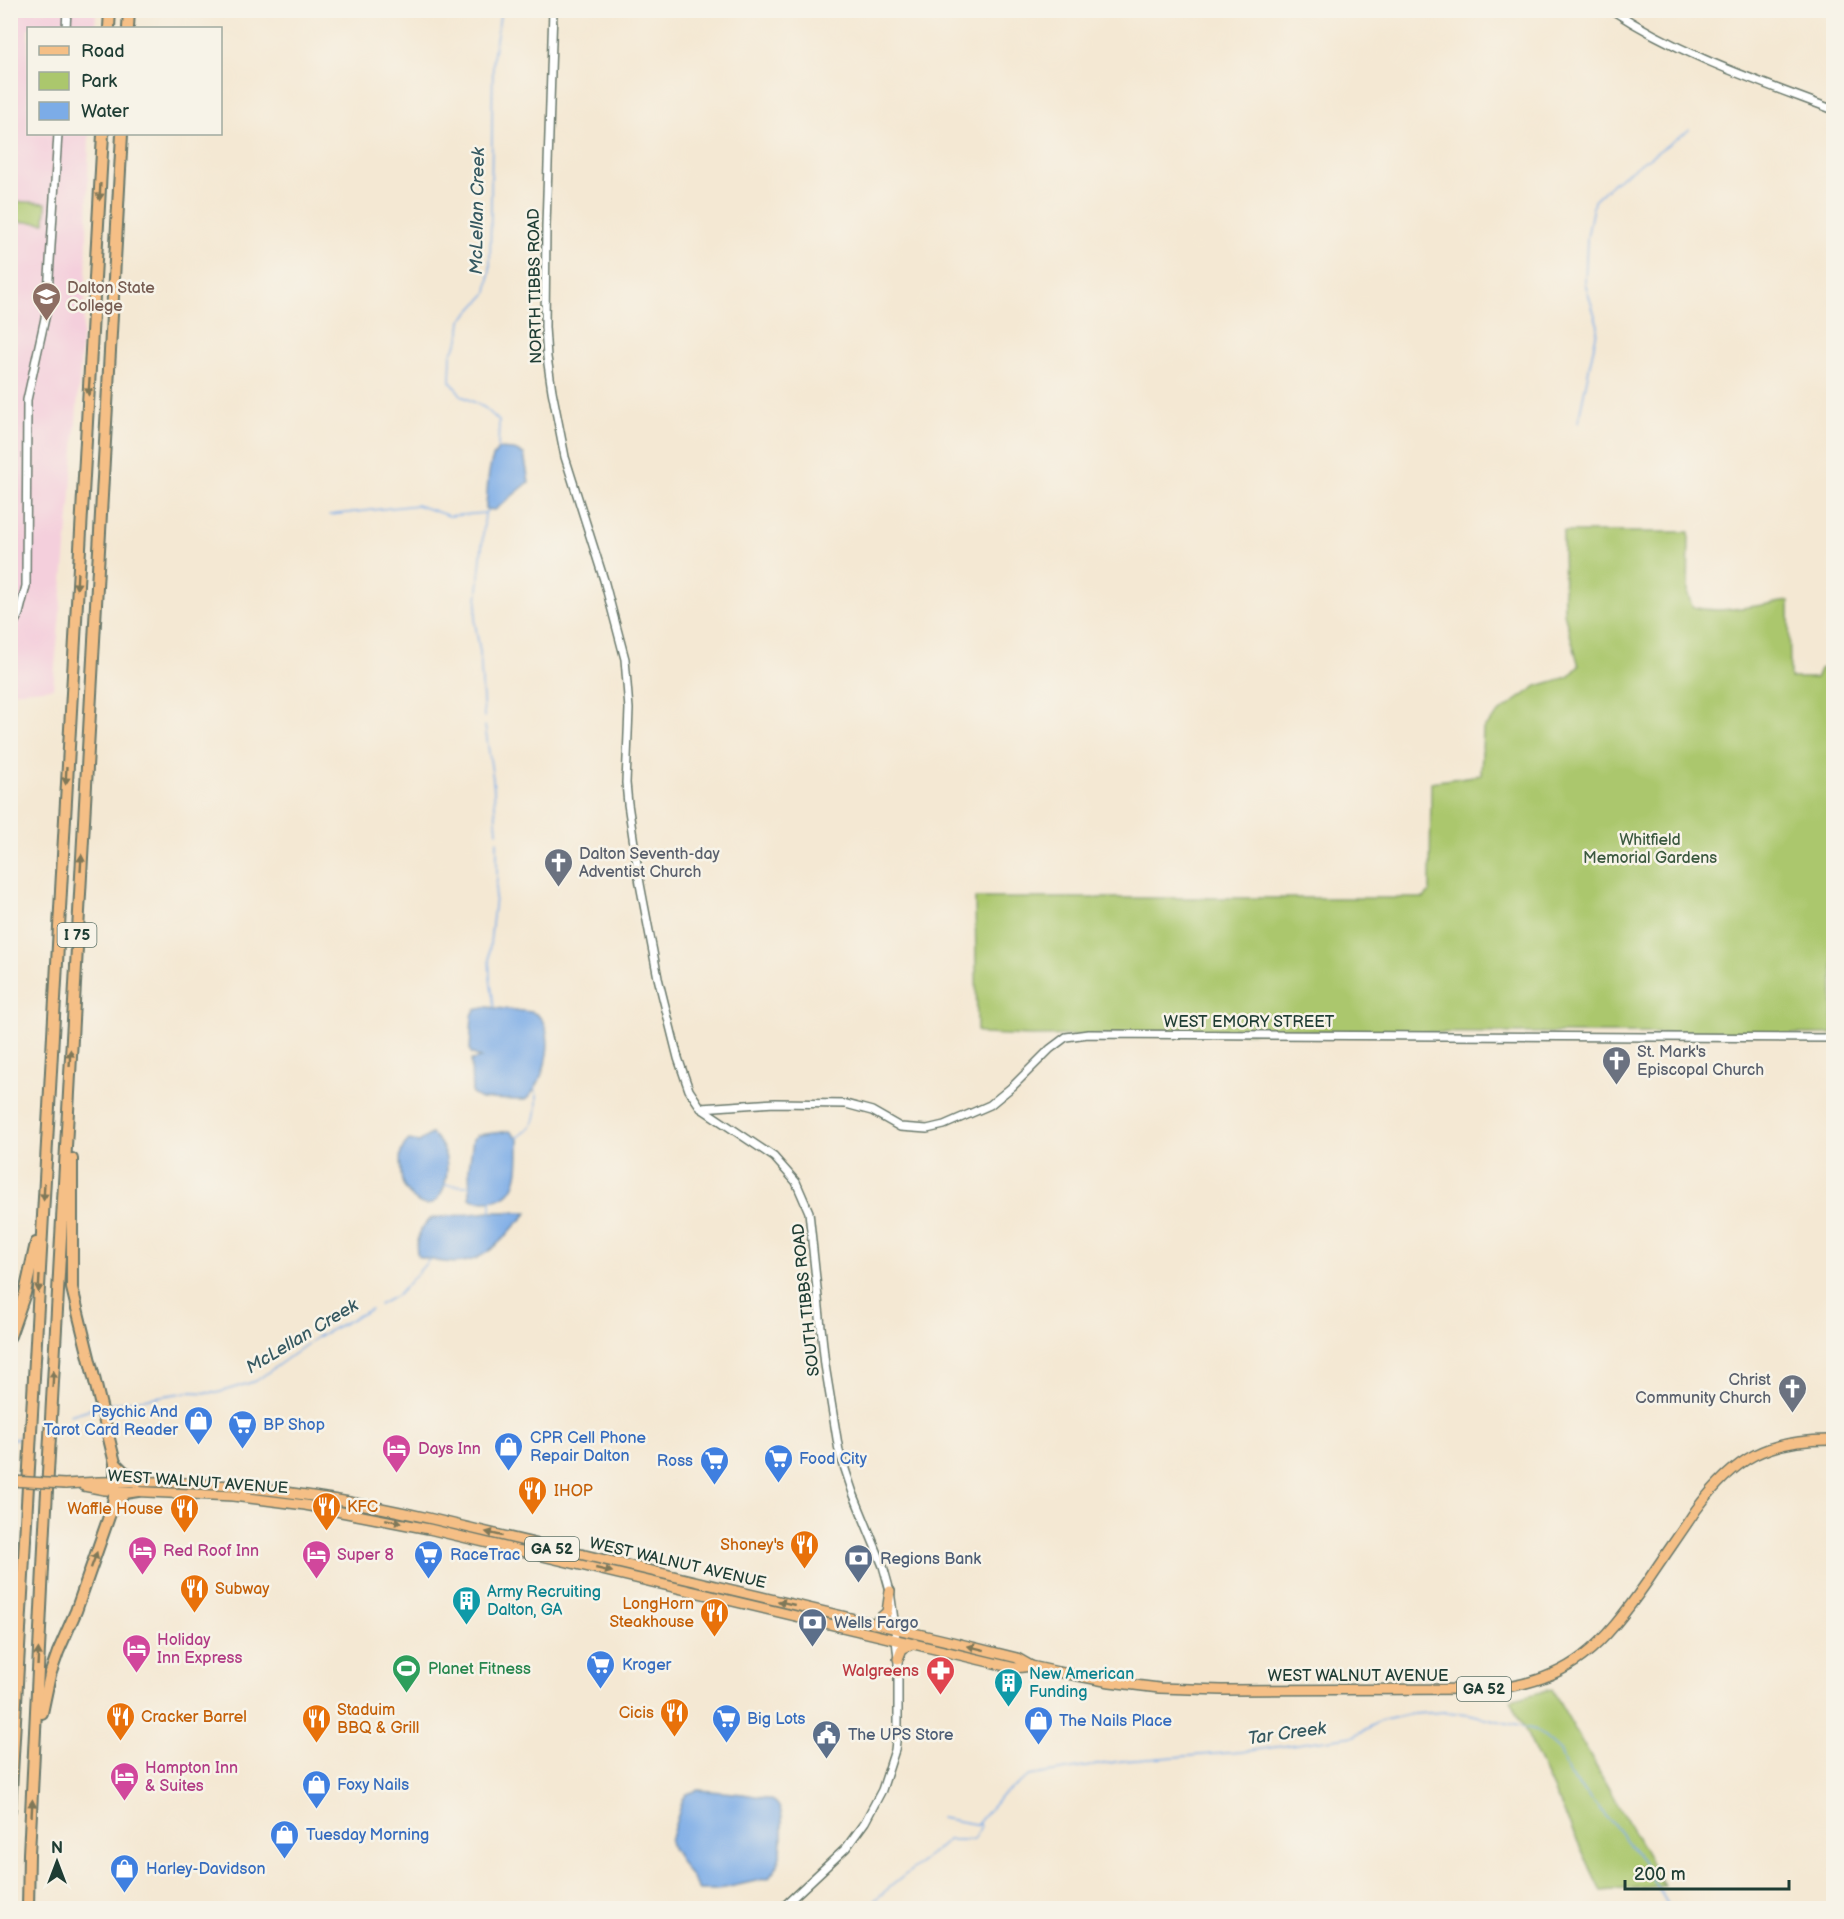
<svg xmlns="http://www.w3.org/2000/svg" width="1844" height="1919" font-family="'Balsamiq Sans',sans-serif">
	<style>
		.built { fill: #f4cfdc }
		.green { fill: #abc76d; stroke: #658250; stroke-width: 1.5 }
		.water { fill: #7cace7; stroke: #4e748e; stroke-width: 1.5 }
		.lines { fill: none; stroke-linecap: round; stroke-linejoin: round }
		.stream { stroke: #7cace7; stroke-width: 1.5 }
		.minor-casing { stroke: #6a796c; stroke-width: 10 }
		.major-casing { stroke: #6a796c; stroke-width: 12 }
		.highway-casing { stroke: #6a796c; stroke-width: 14 }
		.minor { stroke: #fff; stroke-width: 7 }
		.major { stroke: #f5bf86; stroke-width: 9 }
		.highway { stroke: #f5bf86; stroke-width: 10 }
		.major-bridge-casing { stroke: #6a796c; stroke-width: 12; stroke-linecap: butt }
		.major-bridge { stroke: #f5bf86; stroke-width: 9 }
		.oneway { fill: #7f7859 }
		.labels { text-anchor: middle; stroke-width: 5; stroke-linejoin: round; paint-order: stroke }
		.shield { fill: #f7f3e8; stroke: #60746a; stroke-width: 1.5 }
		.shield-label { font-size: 15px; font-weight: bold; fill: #1f3d34 }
		.street-label { font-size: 16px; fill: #1f3d34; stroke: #f7f3e8 }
		.education-label { font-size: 16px; fill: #785e54; stroke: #f7f3e8; text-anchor: start }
		.park-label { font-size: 16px; fill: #3b593f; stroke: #f7f3e8 }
		.worship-label { font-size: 16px; fill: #5b616d; stroke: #f7f3e8; text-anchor: start }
		.shop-label { font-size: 16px; fill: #366cbe; stroke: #f7f3e8; text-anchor: start }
		.hotel-label { font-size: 16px; fill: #b23c85; stroke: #f7f3e8; text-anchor: start }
		.food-label { font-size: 16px; fill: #c56008; stroke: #f7f3e8; text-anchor: start }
		.service-label { font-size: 16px; fill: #4e5e75; stroke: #f7f3e8; text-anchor: start }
		.culture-label { font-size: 16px; fill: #0d838f; stroke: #f7f3e8; text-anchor: start }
		.leisure-label { font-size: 16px; fill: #27864d; stroke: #f7f3e8; text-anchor: start }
		.health-label { font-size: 16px; fill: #be3a42; stroke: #f7f3e8; text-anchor: end }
		.water-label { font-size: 18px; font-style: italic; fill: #365961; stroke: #f7f3e8 }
	</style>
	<rect width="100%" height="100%" fill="#f7f3e8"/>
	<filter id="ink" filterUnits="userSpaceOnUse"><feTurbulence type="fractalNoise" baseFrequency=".0167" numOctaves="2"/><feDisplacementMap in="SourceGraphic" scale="12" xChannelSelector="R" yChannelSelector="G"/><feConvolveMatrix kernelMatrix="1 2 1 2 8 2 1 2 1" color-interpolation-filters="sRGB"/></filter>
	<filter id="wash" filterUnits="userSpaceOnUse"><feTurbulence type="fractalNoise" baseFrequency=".008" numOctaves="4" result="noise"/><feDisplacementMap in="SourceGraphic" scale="24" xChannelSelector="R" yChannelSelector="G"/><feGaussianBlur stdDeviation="1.35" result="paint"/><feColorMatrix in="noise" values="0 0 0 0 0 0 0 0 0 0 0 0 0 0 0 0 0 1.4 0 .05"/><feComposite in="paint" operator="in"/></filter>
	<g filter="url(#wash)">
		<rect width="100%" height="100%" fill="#f4e8d3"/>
		<path class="built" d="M11,11H96L95,28H28V134H89L86,284L70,505L53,688L11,692Z"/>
		<g class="green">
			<path d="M10,201L46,203L45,223L11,221Z"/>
			<path d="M1563,532H1689L1688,595L1692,606C1717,616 1762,604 1789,601L1790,678H1816L1820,669L1833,662V1034L1287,1032L1032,1036L984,1034L977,1031L975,898H1424L1430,892L1431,782L1481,775L1483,729L1500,712L1537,686L1568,677L1579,666L1564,613Z"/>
			<path d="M1552,1689L1664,1886L1601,1891L1511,1700Z"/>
		</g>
		<g class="water">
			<path d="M498,449L514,450L524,454L529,482L495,510L486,509V504C488,488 487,462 498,449Z"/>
			<path d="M487,1007L532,1012C561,1023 545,1086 525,1100L481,1099L472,1094L471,1060L481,1058L471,1053L470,1050L472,1015L475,1010Z"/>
			<path d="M510,1131L519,1140C519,1176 520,1207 473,1200L470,1198L469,1168L473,1139L478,1135Z"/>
			<path d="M431,1134C462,1154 443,1227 413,1198C405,1191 401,1184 401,1174C400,1160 398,1150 409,1140L419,1142Z"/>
			<path d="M490,1212H528C523,1219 517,1223 512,1229C483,1263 461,1270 418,1256C413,1243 421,1225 432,1218Z"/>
			<path d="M698,1790C713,1791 767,1794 776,1803C784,1811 782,1824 782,1834C782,1851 780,1865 769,1878L716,1890H699L672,1848L670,1841L683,1799L687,1794Z"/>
		</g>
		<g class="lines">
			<g class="stream">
				<path d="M1578,422L1598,326L1585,283L1587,238L1594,201L1614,182L1689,130"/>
				<path d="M498,449L499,421L485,408L462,396L450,381L451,354L459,340L461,321L487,293L490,270L493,58L501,10"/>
				<path d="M329,515L417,505L449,516L485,513"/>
				<path d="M484,717L480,652L475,623L485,513L488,510"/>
				<path d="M485,726L493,779L497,832"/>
				<path d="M494,1007L490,977L489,953L497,878V841"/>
				<path d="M517,1138C533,1126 536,1124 537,1104C537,1098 538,1095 535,1089"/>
				<path d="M445,1185L469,1186"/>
				<path d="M491,1212V1200"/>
				<path d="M379,1305L399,1294L429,1260"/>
				<path d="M105,1405L188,1392L217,1393L256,1381L317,1337L371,1309"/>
				<path d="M70,1415L97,1407"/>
				<path d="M10,1440L19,1438"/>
				<path d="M941,1818L980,1825"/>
				<path d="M867,1908C891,1883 922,1864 948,1840H973L981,1826L978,1823L999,1798L1029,1776L1122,1761L1241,1752L1354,1736L1380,1721L1412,1714L1445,1712L1469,1714L1536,1730L1560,1751L1568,1774L1615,1826L1643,1862L1670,1908"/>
			</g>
		</g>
	</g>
	<g filter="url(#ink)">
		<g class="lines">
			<defs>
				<g id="minor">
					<path d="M553,10L546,226L545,327L547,357L552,391L565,457L604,580L625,659L629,709L626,783L628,804L640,884L658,978L678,1058L689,1090L701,1108L774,1157L796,1182L809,1212L825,1365L839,1451L853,1493L883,1566L890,1591L894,1620L898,1659V1724L895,1750L882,1790L865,1822L846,1848L782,1908"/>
					<path d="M1612,10C1680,55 1758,81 1834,110"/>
					<path d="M66,28L67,10"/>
					<path d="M10,631L19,614L26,586L27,400L47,309L58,134"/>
					<path d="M701,1108L775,1103L846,1104L872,1111L900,1127L927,1129L944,1125L990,1105L1013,1086L1050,1049L1066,1037L1088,1034L1834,1038"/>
				</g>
				<g id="major">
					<path d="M65,1484C186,1475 309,1491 428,1518L956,1643L1017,1658L1031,1666L1058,1672L1110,1682L1159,1688L1222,1690L1490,1689C1571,1682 1603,1645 1647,1582C1663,1558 1680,1534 1696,1510C1735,1457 1768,1439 1834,1440"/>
					<path d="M84,1486L105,1490L233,1496L305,1505L429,1529L1015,1668L1031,1666"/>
					<path d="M873,1624L887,1612L890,1591"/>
					<path d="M898,1659L902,1649L914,1643"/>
				</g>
				<g id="highway">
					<path d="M109,28L110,10"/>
					<path d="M128,28L129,10"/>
					<path d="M10,1336L25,1293L36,1243"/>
					<path d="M115,1463L123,1471L140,1481"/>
					<path d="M114,1505L125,1493L138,1491"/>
					<path d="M42,1713L50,1675L58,1652L76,1611L112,1508L115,1490V1463L72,1288V1159"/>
					<path d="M10,1810L103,134"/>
					<path d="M28,1908L29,1854L45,1527L122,134"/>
				</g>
			</defs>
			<use href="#minor" class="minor-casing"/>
			<use href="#major" class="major-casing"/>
			<use href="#highway" class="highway-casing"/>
			<use href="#minor" class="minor"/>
			<use href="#major" class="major"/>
			<use href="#highway" class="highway"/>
			<defs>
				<path id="major-bridge" d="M11,1481L65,1484"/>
			</defs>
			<use href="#major-bridge" class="major-bridge-casing"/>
			<use href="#major-bridge" class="major-bridge"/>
		</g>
		<defs><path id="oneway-solid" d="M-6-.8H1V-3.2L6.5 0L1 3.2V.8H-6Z" transform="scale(1.5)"/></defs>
		<g class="oneway">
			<use href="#oneway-solid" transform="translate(100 192) rotate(93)"/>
			<use href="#oneway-solid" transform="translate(89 387) rotate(94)"/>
			<use href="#oneway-solid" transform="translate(77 581) rotate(93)"/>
			<use href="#oneway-solid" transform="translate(66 776) rotate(93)"/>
			<use href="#oneway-solid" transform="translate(81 863) rotate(-87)"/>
			<use href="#oneway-solid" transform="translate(70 1058) rotate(-87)"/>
			<use href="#oneway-solid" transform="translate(44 1192) rotate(93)"/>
			<use href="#oneway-solid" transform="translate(39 1284) rotate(93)"/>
			<use href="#oneway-solid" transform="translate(53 1379) rotate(-87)"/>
			<use href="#oneway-solid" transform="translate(394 1521) rotate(12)"/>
			<use href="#oneway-solid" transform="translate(494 1534) rotate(-167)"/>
			<use href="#oneway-solid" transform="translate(94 1560) rotate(-70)"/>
			<use href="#oneway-solid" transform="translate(604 1570) rotate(13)"/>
			<use href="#oneway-solid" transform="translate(786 1603) rotate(-167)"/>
			<use href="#oneway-solid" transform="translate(976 1648) rotate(-166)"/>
			<use href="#oneway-solid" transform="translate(38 1657) rotate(-87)"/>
			<use href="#oneway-solid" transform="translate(32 1808) rotate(-87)"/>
		</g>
	</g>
	<defs>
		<symbol id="university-pin" viewBox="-11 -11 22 30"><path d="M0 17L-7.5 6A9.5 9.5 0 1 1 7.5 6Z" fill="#8d6e63" stroke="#f7f3e8"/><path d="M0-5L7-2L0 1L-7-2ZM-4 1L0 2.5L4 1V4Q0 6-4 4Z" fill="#fff"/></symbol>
		<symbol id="church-pin" viewBox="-11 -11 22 30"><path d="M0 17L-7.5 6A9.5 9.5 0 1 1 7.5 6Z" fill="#6b7280" stroke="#f7f3e8"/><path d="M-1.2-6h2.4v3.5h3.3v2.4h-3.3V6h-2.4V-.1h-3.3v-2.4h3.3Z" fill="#fff"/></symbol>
		<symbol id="shop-pin" viewBox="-11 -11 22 30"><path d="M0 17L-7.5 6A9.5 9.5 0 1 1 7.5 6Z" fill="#3f7fe0" stroke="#f7f3e8"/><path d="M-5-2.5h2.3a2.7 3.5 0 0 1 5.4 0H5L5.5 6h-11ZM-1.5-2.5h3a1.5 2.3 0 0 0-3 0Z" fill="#fff"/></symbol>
		<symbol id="supermarket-pin" viewBox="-11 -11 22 30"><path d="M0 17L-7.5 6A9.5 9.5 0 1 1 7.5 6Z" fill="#3f7fe0" stroke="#f7f3e8"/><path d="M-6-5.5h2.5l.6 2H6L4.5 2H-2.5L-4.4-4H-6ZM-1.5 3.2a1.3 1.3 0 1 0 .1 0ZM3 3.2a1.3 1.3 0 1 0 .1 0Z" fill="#fff"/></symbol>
		<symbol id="hotel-pin" viewBox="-11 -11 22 30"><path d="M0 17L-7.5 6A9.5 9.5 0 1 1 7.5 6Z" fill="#d1479c" stroke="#f7f3e8"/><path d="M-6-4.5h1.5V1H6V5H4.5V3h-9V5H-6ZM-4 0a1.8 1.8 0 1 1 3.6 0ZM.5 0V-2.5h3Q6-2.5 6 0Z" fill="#fff"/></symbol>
		<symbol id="restaurant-pin" viewBox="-11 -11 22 30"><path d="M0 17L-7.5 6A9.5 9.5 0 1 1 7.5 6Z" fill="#e8710a" stroke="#f7f3e8"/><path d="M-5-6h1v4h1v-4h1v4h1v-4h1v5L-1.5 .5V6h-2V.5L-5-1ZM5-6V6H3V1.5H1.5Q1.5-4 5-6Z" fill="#fff"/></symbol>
		<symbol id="bank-pin" viewBox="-11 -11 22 30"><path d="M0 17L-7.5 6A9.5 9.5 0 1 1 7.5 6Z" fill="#5c6f8a" stroke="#f7f3e8"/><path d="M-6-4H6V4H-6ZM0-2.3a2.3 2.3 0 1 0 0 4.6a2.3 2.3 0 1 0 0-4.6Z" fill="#fff"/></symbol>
		<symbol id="building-pin" viewBox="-11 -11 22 30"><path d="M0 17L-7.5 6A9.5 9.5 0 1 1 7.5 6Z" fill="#0f9aa8" stroke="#f7f3e8"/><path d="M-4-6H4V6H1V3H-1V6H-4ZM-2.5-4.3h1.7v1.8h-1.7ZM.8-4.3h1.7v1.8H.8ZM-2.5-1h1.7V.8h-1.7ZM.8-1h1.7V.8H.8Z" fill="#fff"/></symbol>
		<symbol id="stadium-pin" viewBox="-11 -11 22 30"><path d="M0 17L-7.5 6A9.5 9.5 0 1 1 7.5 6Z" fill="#2e9e5b" stroke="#f7f3e8"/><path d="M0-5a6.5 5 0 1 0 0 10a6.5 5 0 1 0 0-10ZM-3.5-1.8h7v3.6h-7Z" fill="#fff"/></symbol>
		<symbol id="pharmacy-pin" viewBox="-11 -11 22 30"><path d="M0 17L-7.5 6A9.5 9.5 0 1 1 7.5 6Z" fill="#e0444e" stroke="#f7f3e8"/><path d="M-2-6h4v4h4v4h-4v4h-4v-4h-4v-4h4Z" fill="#fff"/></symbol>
		<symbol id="civic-pin" viewBox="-11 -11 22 30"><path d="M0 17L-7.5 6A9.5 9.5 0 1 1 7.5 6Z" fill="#5c6f8a" stroke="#f7f3e8"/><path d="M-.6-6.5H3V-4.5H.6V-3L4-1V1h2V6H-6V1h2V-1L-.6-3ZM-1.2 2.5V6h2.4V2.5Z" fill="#fff"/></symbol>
	</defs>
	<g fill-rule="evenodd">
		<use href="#university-pin" x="30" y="280" width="33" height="45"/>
		<use href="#church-pin" x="542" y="846" width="33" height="45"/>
		<use href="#church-pin" x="1600" y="1044" width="33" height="45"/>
		<use href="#church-pin" x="1776" y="1372" width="33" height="45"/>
		<use href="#shop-pin" x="182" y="1404" width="33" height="45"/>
		<use href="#supermarket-pin" x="226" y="1408" width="33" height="45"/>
		<use href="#shop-pin" x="492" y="1430" width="33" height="45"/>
		<use href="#hotel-pin" x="380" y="1432" width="33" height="45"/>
		<use href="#supermarket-pin" x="762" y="1442" width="33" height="45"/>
		<use href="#supermarket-pin" x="698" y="1444" width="33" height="45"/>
		<use href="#restaurant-pin" x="516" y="1474" width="33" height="45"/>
		<use href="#restaurant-pin" x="310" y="1490" width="33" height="45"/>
		<use href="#restaurant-pin" x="168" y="1492" width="33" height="45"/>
		<use href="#restaurant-pin" x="788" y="1528" width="33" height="45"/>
		<use href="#hotel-pin" x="126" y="1534" width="33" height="45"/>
		<use href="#hotel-pin" x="300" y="1538" width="33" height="45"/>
		<use href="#supermarket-pin" x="412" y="1538" width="33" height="45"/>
		<use href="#bank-pin" x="842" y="1542" width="33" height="45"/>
		<use href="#restaurant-pin" x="178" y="1572" width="33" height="45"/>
		<use href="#building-pin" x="450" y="1584" width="33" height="45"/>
		<use href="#restaurant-pin" x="698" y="1596" width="33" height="45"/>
		<use href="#bank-pin" x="796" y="1606" width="33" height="45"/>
		<use href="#hotel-pin" x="120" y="1632" width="33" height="45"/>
		<use href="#supermarket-pin" x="584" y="1648" width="33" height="45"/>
		<use href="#stadium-pin" x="390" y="1652" width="33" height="45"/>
		<use href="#pharmacy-pin" x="924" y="1654" width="33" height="45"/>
		<use href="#building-pin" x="992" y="1666" width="33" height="45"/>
		<use href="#restaurant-pin" x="658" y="1696" width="33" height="45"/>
		<use href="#restaurant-pin" x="104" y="1700" width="33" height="45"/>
		<use href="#restaurant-pin" x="300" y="1702" width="33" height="45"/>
		<use href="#supermarket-pin" x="710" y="1702" width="33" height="45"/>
		<use href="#shop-pin" x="1022" y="1704" width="33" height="45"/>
		<use href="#civic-pin" x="810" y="1718" width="33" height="45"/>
		<use href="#hotel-pin" x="108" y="1760" width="33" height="45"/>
		<use href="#shop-pin" x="300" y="1768" width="33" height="45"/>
		<use href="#shop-pin" x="268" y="1818" width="33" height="45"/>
		<use href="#shop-pin" x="108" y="1852" width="33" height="45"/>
	</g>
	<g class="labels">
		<g class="shield">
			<rect x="57.5" y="923" width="39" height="24" rx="4.5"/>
			<rect x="525" y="1537" width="54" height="24" rx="4.5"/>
			<rect x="1457" y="1677" width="54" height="24" rx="4.5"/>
		</g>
		<g class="shield-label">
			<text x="77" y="940">I 75</text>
			<text x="552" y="1554">GA 52</text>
			<text x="1484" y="1694">GA 52</text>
		</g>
		<g class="street-label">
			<text transform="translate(534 286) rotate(-91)" y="6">NORTH TIBBS ROAD</text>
			<text x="1249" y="1027">WEST EMORY STREET</text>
			<text transform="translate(805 1300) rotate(-96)" y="6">SOUTH TIBBS ROAD</text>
			<text transform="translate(198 1481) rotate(4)" y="6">WEST WALNUT AVENUE</text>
			<text transform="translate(678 1562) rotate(13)" y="6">WEST WALNUT AVENUE</text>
			<text x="1358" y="1681">WEST WALNUT AVENUE</text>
		</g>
		<g class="education-label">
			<text x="67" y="293">Dalton State<tspan x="67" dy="18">College</tspan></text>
		</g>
		<g class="park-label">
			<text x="1650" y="845">Whitfield<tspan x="1650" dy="18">Memorial Gardens</tspan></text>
		</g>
		<g class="worship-label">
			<text x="579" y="859">Dalton Seventh-day<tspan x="579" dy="18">Adventist Church</tspan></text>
			<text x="1637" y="1057">St. Mark's<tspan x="1637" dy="18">Episcopal Church</tspan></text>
			<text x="1771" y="1385" text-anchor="end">Christ<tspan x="1771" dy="18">Community Church</tspan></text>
		</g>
		<g class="shop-label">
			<text x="178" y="1417" text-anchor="end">Psychic And<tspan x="178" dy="18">Tarot Card Reader</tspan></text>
			<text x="263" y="1430">BP Shop</text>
			<text x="530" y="1443">CPR Cell Phone<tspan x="530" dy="18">Repair Dalton</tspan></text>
			<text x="799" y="1464">Food City</text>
			<text x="693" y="1466" text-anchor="end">Ross</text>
			<text x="450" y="1560">RaceTrac</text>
			<text x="622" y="1670">Kroger</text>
			<text x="747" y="1724">Big Lots</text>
			<text x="1059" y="1726">The Nails Place</text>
			<text x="337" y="1790">Foxy Nails</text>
			<text x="306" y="1840">Tuesday Morning</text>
			<text x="146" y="1874">Harley-Davidson</text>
		</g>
		<g class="hotel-label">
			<text x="418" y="1454">Days Inn</text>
			<text x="163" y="1556">Red Roof Inn</text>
			<text x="337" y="1560">Super 8</text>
			<text x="157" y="1645">Holiday<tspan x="157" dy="18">Inn Express</tspan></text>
			<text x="145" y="1773">Hampton Inn<tspan x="145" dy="18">&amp; Suites</tspan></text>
		</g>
		<g class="food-label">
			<text x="554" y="1496">IHOP</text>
			<text x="347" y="1512">KFC</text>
			<text x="163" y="1514" text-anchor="end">Waffle House</text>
			<text x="784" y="1550" text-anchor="end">Shoney's</text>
			<text x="215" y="1594">Subway</text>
			<text x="694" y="1609" text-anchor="end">LongHorn<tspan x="694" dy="18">Steakhouse</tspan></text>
			<text x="337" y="1715">Staduim<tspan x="337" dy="18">BBQ &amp; Grill</tspan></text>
			<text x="654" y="1718" text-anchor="end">Cicis</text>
			<text x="141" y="1722">Cracker Barrel</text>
		</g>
		<g class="service-label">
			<text x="880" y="1564">Regions Bank</text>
			<text x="834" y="1628">Wells Fargo</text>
			<text x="848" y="1740">The UPS Store</text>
		</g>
		<g class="culture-label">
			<text x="487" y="1597">Army Recruiting<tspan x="487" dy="18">Dalton, GA</tspan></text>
			<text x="1029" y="1679">New American<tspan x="1029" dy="18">Funding</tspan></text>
		</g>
		<g class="leisure-label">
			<text x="428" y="1674">Planet Fitness</text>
		</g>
		<g class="health-label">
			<text x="919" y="1676">Walgreens</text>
		</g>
		<g class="water-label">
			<text transform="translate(477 211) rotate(-89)" y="6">McLellan Creek</text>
			<text transform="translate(302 1336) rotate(-31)" y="6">McLellan Creek</text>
			<text transform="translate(1287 1733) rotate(-8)" y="6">Tar Creek</text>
		</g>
	</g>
	<rect width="1844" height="1919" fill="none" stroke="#f7f3e8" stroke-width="36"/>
	<rect x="27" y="27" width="195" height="108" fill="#f7f3e8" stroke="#a1aaa0" stroke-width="1.5"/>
	<rect x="39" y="46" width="30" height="9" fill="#f5bf86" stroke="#a1aaa0" stroke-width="1.5"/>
	<text x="81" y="57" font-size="18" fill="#1f3d34">Road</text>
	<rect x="39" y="72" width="30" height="18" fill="#abc76d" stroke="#a1aaa0" stroke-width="1.5"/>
	<text x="81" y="87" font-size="18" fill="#1f3d34">Park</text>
	<rect x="39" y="102" width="30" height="18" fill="#7cace7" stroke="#a1aaa0" stroke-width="1.5"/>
	<text x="81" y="117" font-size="18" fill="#1f3d34">Water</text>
	<g transform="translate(57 1862)" stroke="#f7f3e8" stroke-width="4.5" paint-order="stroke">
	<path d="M0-4.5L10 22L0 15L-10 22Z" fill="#1f3d34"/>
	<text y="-9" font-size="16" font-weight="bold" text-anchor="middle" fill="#1f3d34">N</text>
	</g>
	<path d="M1625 1880v9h164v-9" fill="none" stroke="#1f3d34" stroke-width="3"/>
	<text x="1634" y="1880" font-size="18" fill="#1f3d34" stroke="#f7f3e8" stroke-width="4.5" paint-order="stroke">200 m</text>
</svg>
